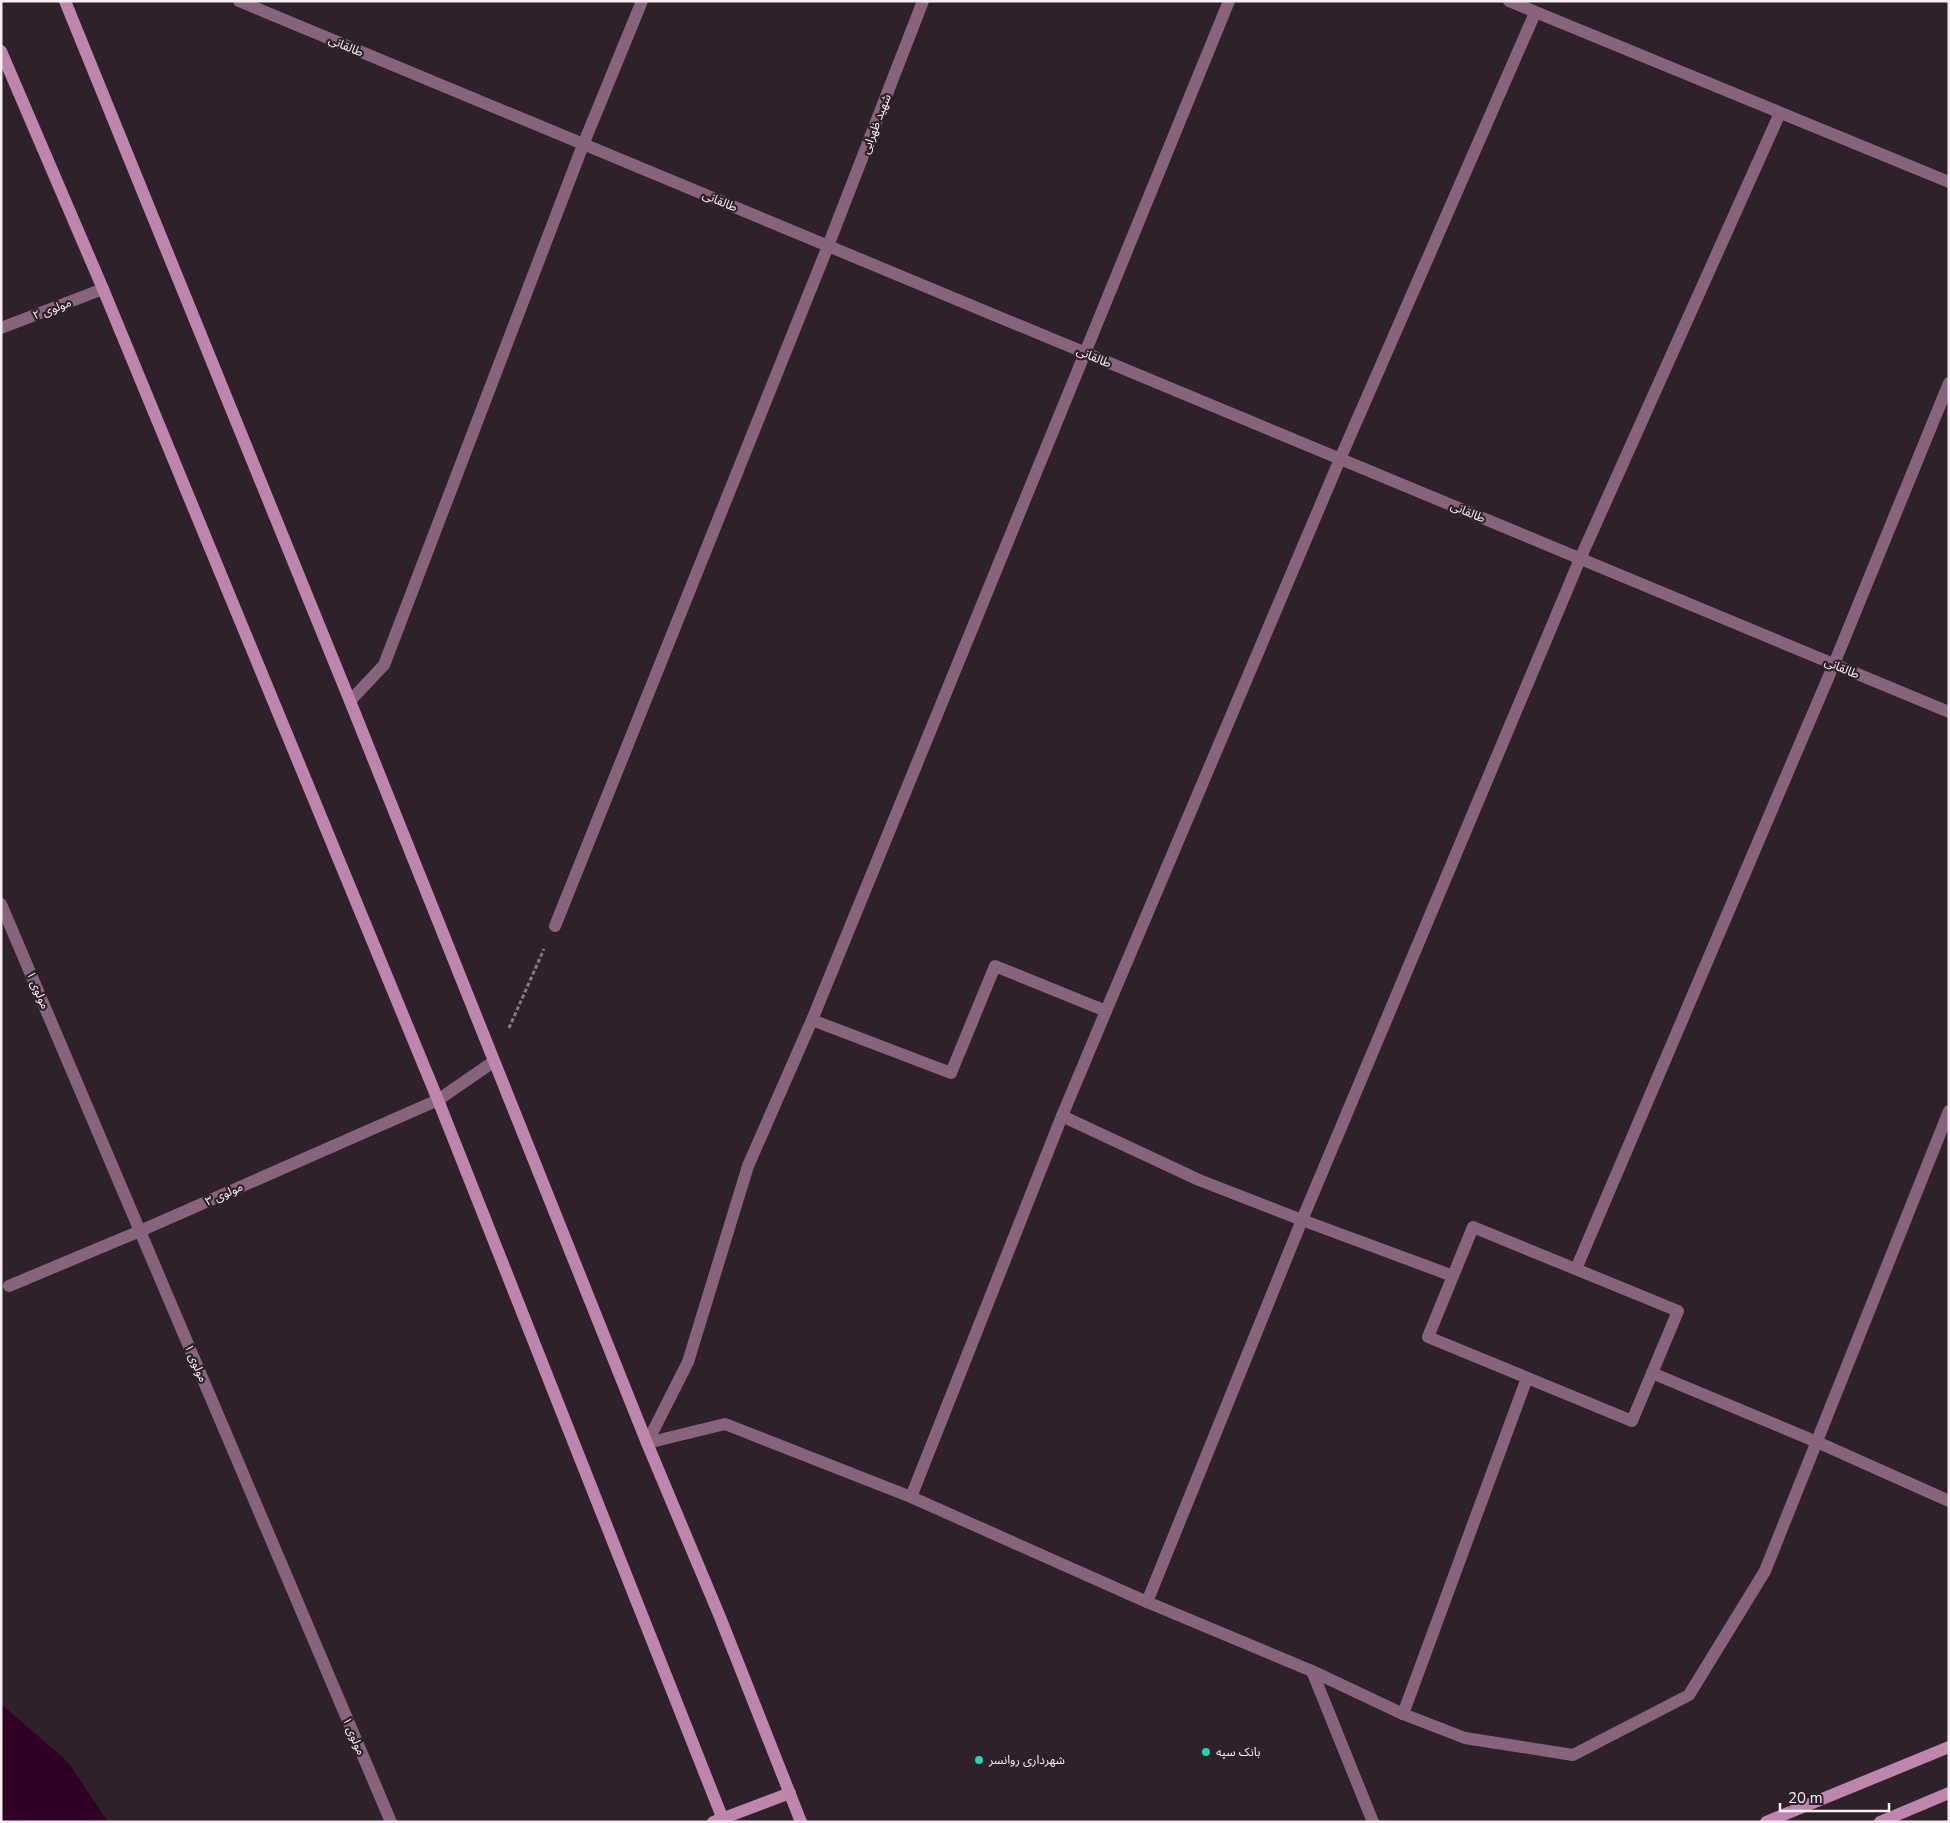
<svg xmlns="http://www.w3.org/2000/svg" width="1950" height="1823" font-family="'Nunito Sans','Noto Sans Arabic',sans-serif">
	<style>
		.water { fill: #310026 }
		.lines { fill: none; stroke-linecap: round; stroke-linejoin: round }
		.path { stroke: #867a82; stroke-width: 3; stroke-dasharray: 4 2.5; stroke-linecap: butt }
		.minor { stroke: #87647b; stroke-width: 12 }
		.tertiary { stroke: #87647b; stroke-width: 12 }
		.secondary { stroke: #be86ac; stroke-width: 12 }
		.poi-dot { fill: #21d5af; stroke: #2f212a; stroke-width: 2 }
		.labels { text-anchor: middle; stroke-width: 4.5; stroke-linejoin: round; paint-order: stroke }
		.street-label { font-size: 12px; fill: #f7eef4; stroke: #2f212a }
		.poi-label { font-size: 12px; fill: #f7eef4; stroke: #2f212a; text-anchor: start }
	</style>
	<rect width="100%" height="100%" fill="#2f212a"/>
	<path class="water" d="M1,1704L68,1762L108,1822H1Z"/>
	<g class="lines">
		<path class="path" d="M509,1028L544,949"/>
		<g class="minor">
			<path d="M1509,1L1949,182"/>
			<path d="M1,328L103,289"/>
			<path d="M350,701L384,665L583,145L642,1"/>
			<path d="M1,904L391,1822"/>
			<path d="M555,926L828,246L923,1"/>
			<path d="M1106,1011L1340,459L1535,13"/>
			<path d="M812,1020L951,1073L995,966L1106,1011L1062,1116L1199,1180L1302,1220L1453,1276"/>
			<path d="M1473,1227L1678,1311L1632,1421L1428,1337Z"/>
			<path d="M1576,1269L1834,664L1949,383"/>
			<path d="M9,1286L140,1231L438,1100L493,1062"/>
			<path d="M1652,1373L1817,1442L1949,1501"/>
			<path d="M647,1443L725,1424L911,1497L1147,1602L1312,1671L1403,1714L1465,1738L1573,1755L1689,1695L1765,1571L1949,1111"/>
			<path d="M647,1443L688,1362L748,1166L812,1020L1229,1"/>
			<path d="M911,1497L1062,1116"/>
			<path d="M1147,1602L1302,1220L1580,559L1780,113"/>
			<path d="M1312,1671L1373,1822"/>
			<path d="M1403,1714L1527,1378"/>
		</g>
		<path class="tertiary" d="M239,1L1949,712"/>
		<g class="secondary">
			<path d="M65,1L350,701L647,1443L720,1617L801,1822"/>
			<path d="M1,51L103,289L438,1100L724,1822"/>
			<path d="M713,1822L790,1793"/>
			<path d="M1766,1822L1949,1747"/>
			<path d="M1880,1822L1949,1793"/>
		</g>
	</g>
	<g class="poi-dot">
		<circle cx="1206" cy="1752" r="5"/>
		<circle cx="979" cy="1760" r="5"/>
	</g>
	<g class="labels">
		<g class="street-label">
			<text transform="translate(346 46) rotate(23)" y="4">طالقانی</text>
			<text transform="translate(876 124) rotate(-69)" y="4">شهید ظهرابی</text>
			<text transform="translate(720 201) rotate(23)" y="4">طالقانی</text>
			<text transform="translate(52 309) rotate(-21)" y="4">مولوی ۲</text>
			<text transform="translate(1094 357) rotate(23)" y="4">طالقانی</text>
			<text transform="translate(1468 512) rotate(23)" y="4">طالقانی</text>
			<text transform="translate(1842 668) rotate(23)" y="4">طالقانی</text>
			<text transform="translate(38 990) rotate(67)" y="4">مولوی ۱</text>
			<text transform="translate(224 1194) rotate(-24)" y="4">مولوی ۳</text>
			<text transform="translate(196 1363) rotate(67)" y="4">مولوی ۱</text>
			<text transform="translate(354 1736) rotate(67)" y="4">مولوی ۱</text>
		</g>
		<g class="poi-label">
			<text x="1216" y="1756">بانک سپه</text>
			<text x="989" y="1764">شهرداری روانسر</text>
		</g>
	</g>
	<rect width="1950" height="1823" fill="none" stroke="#f7eef4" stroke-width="5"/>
	<path d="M1780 1803v8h109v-8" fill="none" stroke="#f7eef4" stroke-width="2.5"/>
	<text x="1788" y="1803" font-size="15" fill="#f7eef4" stroke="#2f212a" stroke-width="4" paint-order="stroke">20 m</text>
</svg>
